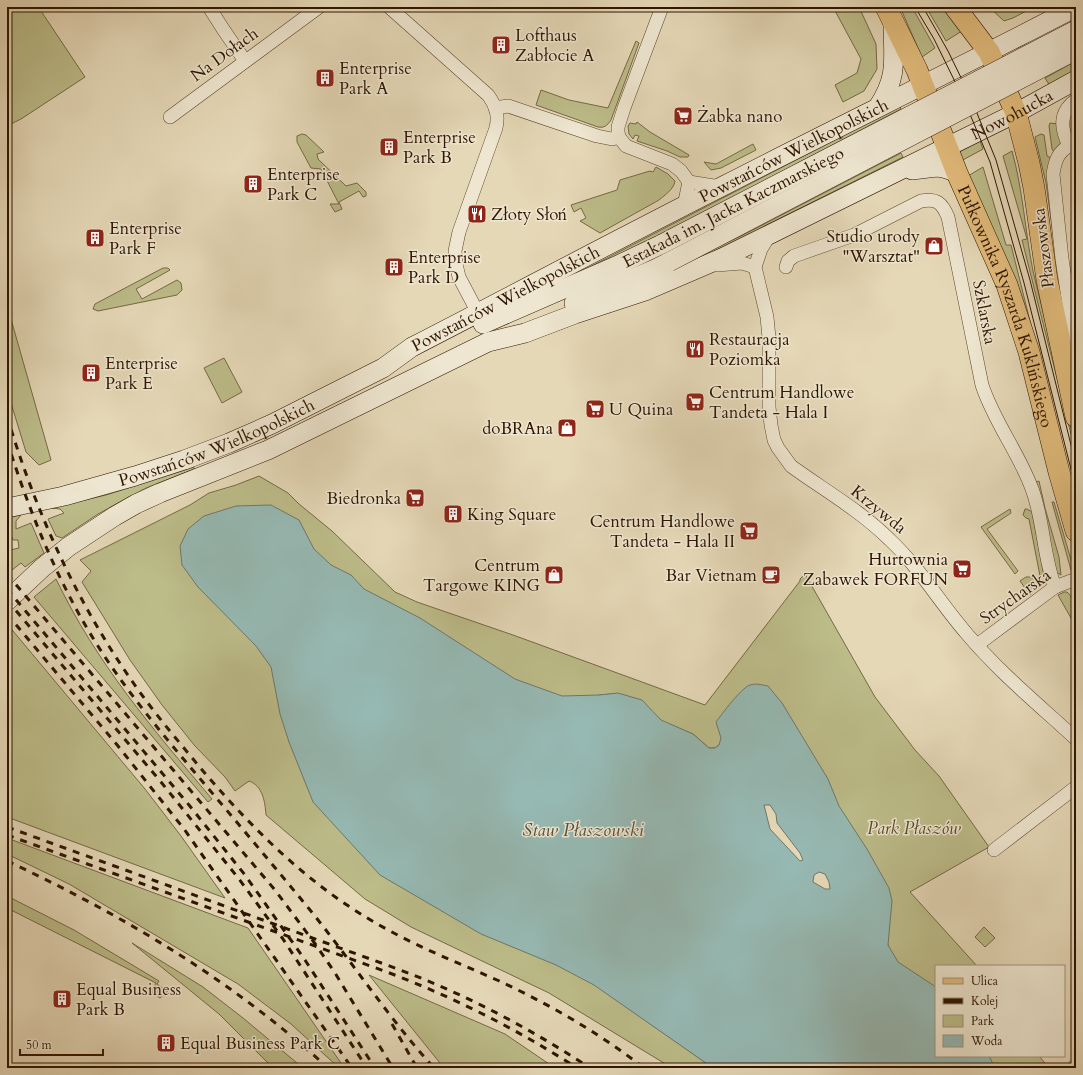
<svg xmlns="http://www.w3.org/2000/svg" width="1083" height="1075" font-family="Cardo,serif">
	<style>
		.green { fill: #bcbc89; stroke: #766844 }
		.water { fill: #96b9b3; stroke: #6d776b; fill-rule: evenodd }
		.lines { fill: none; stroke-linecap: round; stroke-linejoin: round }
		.minor-casing { stroke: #5c462e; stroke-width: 14 }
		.secondary-casing { stroke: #2f1500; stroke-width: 20 }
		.primary-casing { stroke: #2f1500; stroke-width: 22 }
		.minor { stroke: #eee6d0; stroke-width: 13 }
		.secondary { stroke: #eee6d0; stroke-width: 19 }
		.primary { stroke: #e2bc7c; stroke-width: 21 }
		.tram { stroke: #2f1500; stroke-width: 1 }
		.rail { stroke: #2f1500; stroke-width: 3; stroke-dasharray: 7 7; stroke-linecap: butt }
		.secondary-bridge-casing { stroke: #2f1500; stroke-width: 20; stroke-linecap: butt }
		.secondary-bridge { stroke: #eee6d0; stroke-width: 19 }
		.labels { text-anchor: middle; stroke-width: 3; stroke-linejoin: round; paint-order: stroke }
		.poi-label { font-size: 17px; fill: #2f1500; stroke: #eee6d0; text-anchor: start }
		.street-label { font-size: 17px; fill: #2f1500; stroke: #eee6d0 }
		.park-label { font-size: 17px; font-style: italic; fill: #594729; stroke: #eee6d0 }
		.water-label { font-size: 18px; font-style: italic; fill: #534e3f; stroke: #eee6d0 }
	</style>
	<rect width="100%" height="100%" fill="#e5d8b7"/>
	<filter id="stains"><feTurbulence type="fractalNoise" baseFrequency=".005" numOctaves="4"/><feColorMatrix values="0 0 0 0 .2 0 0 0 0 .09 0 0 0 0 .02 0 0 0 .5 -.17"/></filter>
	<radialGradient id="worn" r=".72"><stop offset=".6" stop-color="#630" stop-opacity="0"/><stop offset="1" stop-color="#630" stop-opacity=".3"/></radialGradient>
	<g class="green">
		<path d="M7,7H40L39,8L85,77L21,119L7,126Z"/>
		<path d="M833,7H859L876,44L877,69L864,91L843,102L835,85L857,73L861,59Z"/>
		<path d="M900,7H912L935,48L922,57Z"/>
		<path d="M926,7H946L965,29L946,41Z"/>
		<path d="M989,7H1034L1013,18L1004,21Z"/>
		<path d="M636,41L639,43L611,120C607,126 604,128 598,127L536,105L541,90L569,100L608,108Z"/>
		<path d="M1076,61V72L1050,86L1045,78Z"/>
		<path d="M900,106L901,109L659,236V237L582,271Z"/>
		<path d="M637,122L650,132L689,155L688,157H680L667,151L637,141L639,136L635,135L633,139L629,134L628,126L630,123L636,124Z"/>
		<path d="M1050,123L1058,124L1061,143L1054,152L1052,149L1049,126Z"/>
		<path d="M302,134L306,135L324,152L317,154L318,159L346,186L357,183L366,192V196L363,197L359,191L339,202L342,209L335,212L330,204H339L321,169L311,168L297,142V136Z"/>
		<path d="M1041,134L1044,135L1047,156L1051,158L1064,315L1046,183L1035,137Z"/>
		<path d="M980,141L983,149L961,161L959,152Z"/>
		<path d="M753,144L756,150L721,168L711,170L704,162L716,164Z"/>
		<path d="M1012,151C1023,190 1025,231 1033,271L1076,447V454L1022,240L1027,239L1003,156Z"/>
		<path d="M901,153L903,157L670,273L667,270L743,235Z"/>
		<path d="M656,167L668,174L675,181C674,189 665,195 659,200L600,233L580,221L586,218L581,208L574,212L571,205L617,190L620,180L650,171L653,172Z"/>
		<path d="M983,167L1006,245H1011L1056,425L968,176Z"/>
		<path d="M163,268H168L170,270L136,289L142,299L177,280L181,283L182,290L177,295L98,311L93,309L95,304Z"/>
		<path d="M7,301L9,312L51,460L39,465L26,452L7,390Z"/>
		<path d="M224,358L242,392L222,403L204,368Z"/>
		<path d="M194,467V469L146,488L129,497L98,514L62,538L56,536L48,519L64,513L60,509L51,508L106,495Z"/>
		<path d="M259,476L288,493L299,504L332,531L395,592L417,602L513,635L705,705L800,581V579L805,574L875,697L915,750L939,776L989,847L910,892L977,966H936V1049L911,1012L880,921L719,745L715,748H709L693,734L661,721L612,694L599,695L551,953L713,1068H672L549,993L411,927L365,899L266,815C265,802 263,786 249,781L235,791L225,777L195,746L162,705L130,660L82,582L91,571L80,560L190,505L209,493L236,485Z"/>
		<path d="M1039,481L1045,508L1059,557L1061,575L1056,572L1036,482Z"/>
		<path d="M1052,502H1054L1072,563L1071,570Z"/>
		<path d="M1010,509L1011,513L987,529L1018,571L1015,574L981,527Z"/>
		<path d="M1025,509H1027L1032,512L1044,576H1040L1029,519L1026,518L1023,515Z"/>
		<path d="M21,515L16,521V529L31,523L44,553L25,567L21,563L12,570L7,564V539L10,550L19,548L18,540H13L7,525V518Z"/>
		<path d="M1026,577H1030L1041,583L1030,595L1020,581Z"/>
		<path d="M56,579C97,664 152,728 212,799L208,802L34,597Z"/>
		<path d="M1064,592H1067C1077,600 1076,616 1076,627L1058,595Z"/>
		<path d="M8,625L145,789L181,836L225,898L7,817V626Z"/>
		<path d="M7,838L248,928L341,1063L338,1067L291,1024L238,984L69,884L7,854Z"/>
		<path d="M7,896L74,930L159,981L157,984L168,992L160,998L151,992L156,983L7,908Z"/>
		<path d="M984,927L995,938L985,947L975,937Z"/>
		<path d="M132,943L203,987L243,1018L303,1068H273L219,1014Z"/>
		<path d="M369,975L505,1034L555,1068H444Z"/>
		<path d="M940,1056H1039L1049,1068H944Z"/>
	</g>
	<path class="water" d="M271,505L299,520L314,549L331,565L351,575L364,589L420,618L515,679L562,696L599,695L618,693L642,700L661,720L693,734L709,748H715L719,745L721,738L716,722C722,714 741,688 750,685C756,683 762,685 768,686L782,703L828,779L839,806L867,849L889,888L892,901L888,945L898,962L936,987V1056H989L995,1068H713L594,985L556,965L481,934L380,875L313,802L289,742L280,714L271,667L256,646L198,587L182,565L180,546L188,529L204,516L236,506ZM764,805H770L776,814L777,823L800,853L803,860L800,861L770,829ZM819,872L825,874L829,882L830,889H825L813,882L814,875Z"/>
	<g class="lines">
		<defs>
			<g id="minor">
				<path d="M209,7L223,29L245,61"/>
				<path d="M389,7L488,95C496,106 499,115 496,128L459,232L455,251L456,264L459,277L478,313"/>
				<path d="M662,7L624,108L618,127V132L619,137L626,146L672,164L681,171L689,182L684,206"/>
				<path d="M495,108L508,106L597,136L612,139L619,137"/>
				<path d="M170,117L319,7"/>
				<path d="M1069,146C1061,129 1058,113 1076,100"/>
				<path d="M1076,148L1069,146C1058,152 1055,161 1053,174L1062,259L1076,351"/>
				<path d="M689,182L720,187"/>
				<path d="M769,236L761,249L755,267L767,317L769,338V407L771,425L774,440L778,448L791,466C824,490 861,511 890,540C920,568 940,603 967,634C999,672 1039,705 1076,739"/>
				<path d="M717,265L742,263L755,267"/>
				<path d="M786,267L788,261L794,256L854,235L921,201C937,198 942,203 948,217L982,385C994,422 1019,453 1032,489C1044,521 1043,556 1055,587"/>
				<path d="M977,645L1055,587L1076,579"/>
				<path d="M994,850L1076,787"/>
				<path d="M1073,1068L1076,1065"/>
			</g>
			<g id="secondary">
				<path d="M878,107C899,76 893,57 893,22"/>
				<path d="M912,170C932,169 937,163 957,173"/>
				<path d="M574,303L655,269L669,262"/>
				<path d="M483,324L616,266L662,244"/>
				<path id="s1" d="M7,508L64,496L135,476L184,460L229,443L272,424L383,368L412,347C517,293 620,238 725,185C842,125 959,68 1076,7"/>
				<path id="s2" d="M7,601L42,568L68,547L115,516L136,504L160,493L268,450L488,342L525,333L575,314L645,291L722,258L1016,113L1076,80"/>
			</g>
			<g id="primary">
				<path id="s3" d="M886,7L917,70L957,173L1007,285L1029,352L1059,472L1076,531"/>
				<path d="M955,7L989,52L1016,113L1029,163L1034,188L1047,280L1076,417"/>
			</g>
		</defs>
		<use href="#minor" class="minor-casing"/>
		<use href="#secondary" class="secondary-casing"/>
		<use href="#primary" class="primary-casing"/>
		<use href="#minor" class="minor"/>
		<use href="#secondary" class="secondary"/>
		<use href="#primary" class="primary"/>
		<g class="tram">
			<path d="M915,7L934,39L964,100L990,162L1024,283L1076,489"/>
			<path d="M923,7L948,51L970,96L996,160L1030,280L1076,465"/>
		</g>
		<g class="rail">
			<path d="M7,416C35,510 76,601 132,681C154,713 179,742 203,771C251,827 305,881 369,919C410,944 454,961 497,980C549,1004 599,1033 644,1068"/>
			<path d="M7,441C31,517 62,593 107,660C136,703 169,742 202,781C235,820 268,859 301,899C347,954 386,1015 434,1068"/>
			<path d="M7,574L275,890L316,945L335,973L393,1068"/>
			<path d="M7,589L189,805L245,875L305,960L375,1068"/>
			<path d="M7,600L161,782L239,879L283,939L367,1068"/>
			<path d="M7,614L118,746L184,829L352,1068"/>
			<path d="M7,827L384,964C457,990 525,1025 590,1068"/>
			<path d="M7,835L387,972C453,997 517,1029 577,1068"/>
			<path d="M7,861C123,915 233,981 328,1068"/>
			<path d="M392,1024L417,1068"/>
		</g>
		<defs>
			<g id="secondary-bridge">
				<path d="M662,244L1076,30"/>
				<path d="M669,262L1076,50"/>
			</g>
		</defs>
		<use href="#secondary-bridge" class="secondary-bridge-casing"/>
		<use href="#secondary-bridge" class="secondary-bridge"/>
	</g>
	<defs>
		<symbol id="building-square" viewBox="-11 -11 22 22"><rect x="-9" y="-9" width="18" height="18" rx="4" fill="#8f2418" stroke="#eee6d0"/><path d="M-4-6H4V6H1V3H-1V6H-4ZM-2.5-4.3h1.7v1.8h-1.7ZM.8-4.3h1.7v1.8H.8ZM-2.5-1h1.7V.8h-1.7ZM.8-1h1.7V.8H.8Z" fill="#fff"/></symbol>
		<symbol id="supermarket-square" viewBox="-11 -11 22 22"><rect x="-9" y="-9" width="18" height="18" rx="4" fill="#8f2418" stroke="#eee6d0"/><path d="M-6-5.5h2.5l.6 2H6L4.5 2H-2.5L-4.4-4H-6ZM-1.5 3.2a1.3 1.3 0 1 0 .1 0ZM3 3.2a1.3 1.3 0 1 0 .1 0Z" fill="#fff"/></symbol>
		<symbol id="restaurant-square" viewBox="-11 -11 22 22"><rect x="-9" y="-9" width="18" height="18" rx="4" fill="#8f2418" stroke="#eee6d0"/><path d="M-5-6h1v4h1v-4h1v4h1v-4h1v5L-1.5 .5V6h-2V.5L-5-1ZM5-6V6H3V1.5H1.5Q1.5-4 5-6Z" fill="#fff"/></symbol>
		<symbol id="shop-square" viewBox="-11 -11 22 22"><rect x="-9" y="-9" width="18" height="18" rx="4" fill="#8f2418" stroke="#eee6d0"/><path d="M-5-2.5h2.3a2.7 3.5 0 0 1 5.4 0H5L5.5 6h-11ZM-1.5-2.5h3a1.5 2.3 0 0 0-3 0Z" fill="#fff"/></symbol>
		<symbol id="cafe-square" viewBox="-11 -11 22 22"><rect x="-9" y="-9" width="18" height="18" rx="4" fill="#8f2418" stroke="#eee6d0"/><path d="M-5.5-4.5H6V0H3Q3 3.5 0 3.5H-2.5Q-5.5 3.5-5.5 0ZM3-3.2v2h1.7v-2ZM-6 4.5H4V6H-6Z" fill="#fff"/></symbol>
	</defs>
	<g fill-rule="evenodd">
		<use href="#building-square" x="490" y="34" width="22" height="22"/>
		<use href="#building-square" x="314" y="67" width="22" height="22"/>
		<use href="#supermarket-square" x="672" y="105" width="22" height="22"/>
		<use href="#building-square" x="378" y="136" width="22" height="22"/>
		<use href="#building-square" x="242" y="173" width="22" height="22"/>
		<use href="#restaurant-square" x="466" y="203" width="22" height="22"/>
		<use href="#building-square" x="84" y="227" width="22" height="22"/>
		<use href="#shop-square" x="923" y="235" width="22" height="22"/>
		<use href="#building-square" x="383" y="256" width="22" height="22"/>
		<use href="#restaurant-square" x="684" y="338" width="22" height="22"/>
		<use href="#building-square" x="80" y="362" width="22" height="22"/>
		<use href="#supermarket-square" x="684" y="391" width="22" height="22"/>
		<use href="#supermarket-square" x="584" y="398" width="22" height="22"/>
		<use href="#shop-square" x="556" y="417" width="22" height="22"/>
		<use href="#supermarket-square" x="404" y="487" width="22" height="22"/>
		<use href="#building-square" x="442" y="503" width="22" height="22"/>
		<use href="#supermarket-square" x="738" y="520" width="22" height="22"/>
		<use href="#supermarket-square" x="951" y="558" width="22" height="22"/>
		<use href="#shop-square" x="543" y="564" width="22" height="22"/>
		<use href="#cafe-square" x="760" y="564" width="22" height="22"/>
		<use href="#building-square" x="51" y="988" width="22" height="22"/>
		<use href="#building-square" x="155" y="1032" width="22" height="22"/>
	</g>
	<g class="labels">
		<g class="poi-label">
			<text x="515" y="41">Lofthaus<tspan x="515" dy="20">Zabłocie A</tspan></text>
			<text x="339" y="74">Enterprise<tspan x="339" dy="20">Park A</tspan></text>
			<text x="697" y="122">Żabka nano</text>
			<text x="403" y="143">Enterprise<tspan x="403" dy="20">Park B</tspan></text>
			<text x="267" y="180">Enterprise<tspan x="267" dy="20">Park C</tspan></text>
			<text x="491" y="220">Złoty Słoń</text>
			<text x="109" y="234">Enterprise<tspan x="109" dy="20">Park F</tspan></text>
			<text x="920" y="242" text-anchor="end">Studio urody<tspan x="920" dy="20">"Warsztat"</tspan></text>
			<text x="408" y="263">Enterprise<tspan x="408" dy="20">Park D</tspan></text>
			<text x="709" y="345">Restauracja<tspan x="709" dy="20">Poziomka</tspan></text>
			<text x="105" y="369">Enterprise<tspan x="105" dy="20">Park E</tspan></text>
			<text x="709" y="398">Centrum Handlowe<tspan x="709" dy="20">Tandeta - Hala I</tspan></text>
			<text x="609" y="415">U Quina</text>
			<text x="553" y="434" text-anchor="end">doBRAna</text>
			<text x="401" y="504" text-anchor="end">Biedronka</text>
			<text x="467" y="520">King Square</text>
			<text x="735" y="527" text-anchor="end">Centrum Handlowe<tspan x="735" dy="20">Tandeta - Hala II</tspan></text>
			<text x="948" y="565" text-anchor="end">Hurtownia<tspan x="948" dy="20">Zabawek FORFUN</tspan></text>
			<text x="540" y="571" text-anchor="end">Centrum<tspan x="540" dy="20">Targowe KING</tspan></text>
			<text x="757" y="581" text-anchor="end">Bar Vietnam</text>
			<text x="76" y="995">Equal Business<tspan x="76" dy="20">Park B</tspan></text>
			<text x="180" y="1049">Equal Business Park C</text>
		</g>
		<g class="street-label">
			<text transform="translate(224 54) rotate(-36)" y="6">Na Dołach</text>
			<text dy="6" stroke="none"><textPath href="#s2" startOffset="1122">Nowohucka</textPath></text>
			<text dy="6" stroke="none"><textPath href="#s1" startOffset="868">Powstańców Wielkopolskich</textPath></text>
			<text transform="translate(733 207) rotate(-27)" y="6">Estakada im. Jacka Kaczmarskiego</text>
			<text transform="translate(1043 248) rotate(-97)" y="6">Płaszowska</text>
			<text dy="6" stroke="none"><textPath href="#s1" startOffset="544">Powstańców Wielkopolskich</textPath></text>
			<text dy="6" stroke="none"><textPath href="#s3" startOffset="323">Pułkownika Ryszarda Kuklińskiego</textPath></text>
			<text transform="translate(985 312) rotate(79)" y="6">Szklarska</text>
			<text dy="6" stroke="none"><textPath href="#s1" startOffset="220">Powstańców Wielkopolskich</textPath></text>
			<text transform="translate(879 509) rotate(39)" y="6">Krzywda</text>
			<text transform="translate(1015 596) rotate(-35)" y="6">Strycharska</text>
		</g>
		<g class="park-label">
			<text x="914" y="834">Park Płaszów</text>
		</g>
		<g class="water-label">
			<text x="583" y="836">Staw Płaszowski</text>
		</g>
	</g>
	<rect width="1083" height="1075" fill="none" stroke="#e5d8b7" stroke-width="24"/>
	<rect x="8" y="8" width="1067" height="1059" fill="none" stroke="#2f1500" stroke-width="2"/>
	<rect x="12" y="12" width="1059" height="1051" fill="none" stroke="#2f1500"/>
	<rect x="935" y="965" width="130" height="92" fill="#eee6d0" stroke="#a2927d"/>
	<rect x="943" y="978" width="20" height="6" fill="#e2bc7c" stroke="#a2927d"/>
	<text x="971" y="985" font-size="12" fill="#2f1500">Ulica</text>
	<rect x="943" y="998" width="20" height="6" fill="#2f1500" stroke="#a2927d"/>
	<text x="971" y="1005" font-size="12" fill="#2f1500">Kolej</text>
	<rect x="943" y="1015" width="20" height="12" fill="#bcbc89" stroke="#a2927d"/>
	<text x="971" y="1025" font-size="12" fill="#2f1500">Park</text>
	<rect x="943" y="1035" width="20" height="12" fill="#96b9b3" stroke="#a2927d"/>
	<text x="971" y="1045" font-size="12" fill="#2f1500">Woda</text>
	<path d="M20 1049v6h83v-6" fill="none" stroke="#2f1500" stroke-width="2"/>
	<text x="26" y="1049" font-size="12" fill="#2f1500" stroke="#eee6d0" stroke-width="3" paint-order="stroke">50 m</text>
	<rect width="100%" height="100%" filter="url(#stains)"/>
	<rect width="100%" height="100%" fill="url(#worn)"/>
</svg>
